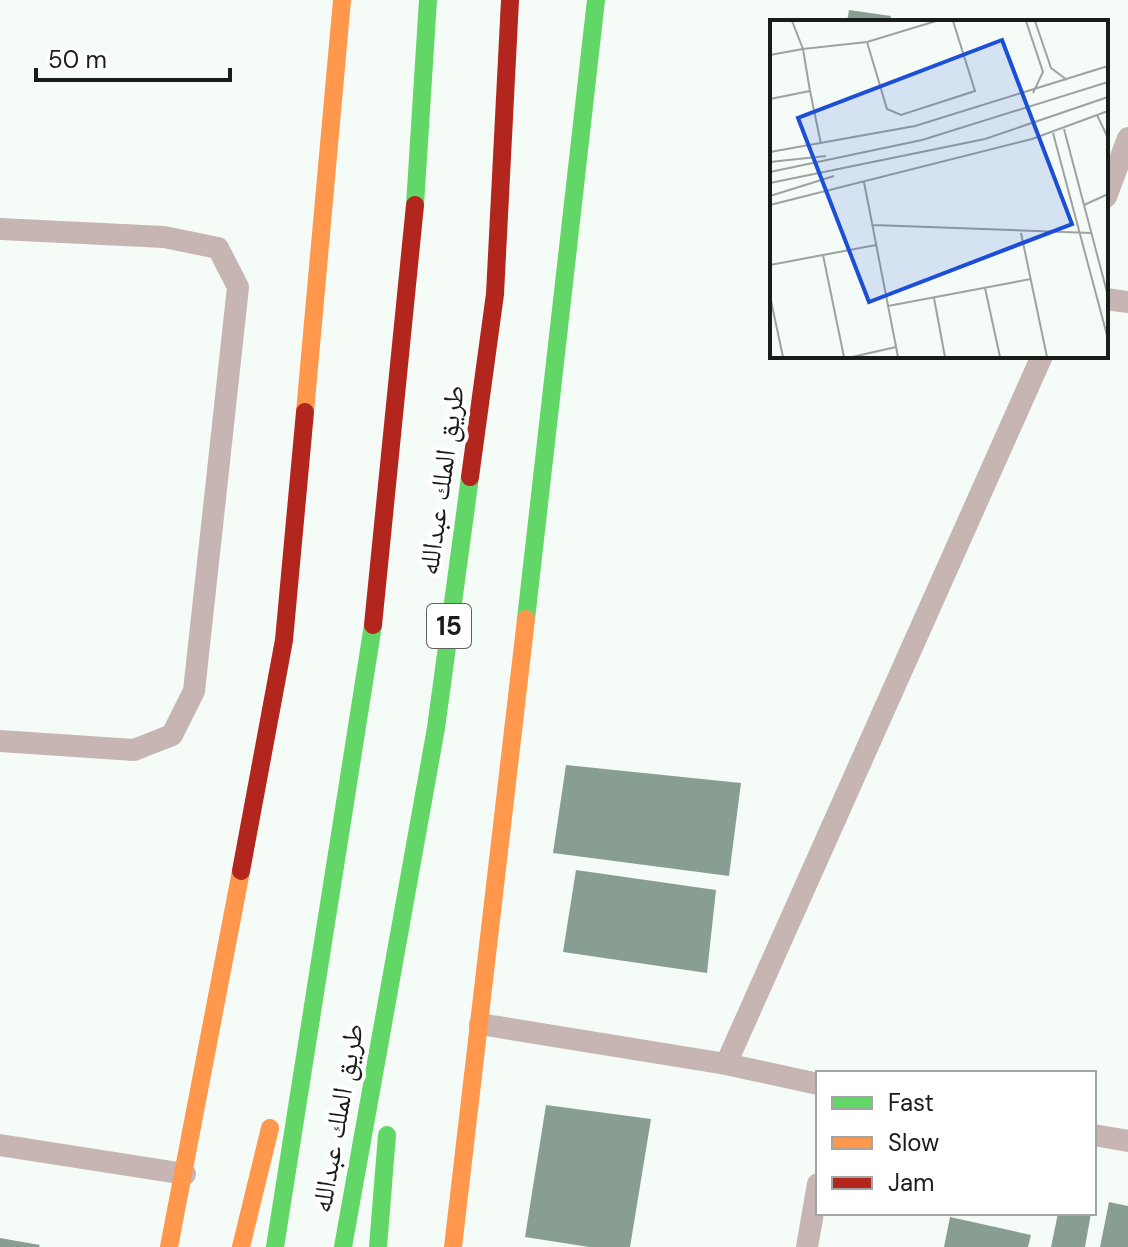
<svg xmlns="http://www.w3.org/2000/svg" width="1128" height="1247" font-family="'DM Sans','Noto Naskh Arabic',sans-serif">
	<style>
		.building { fill: #899e93 }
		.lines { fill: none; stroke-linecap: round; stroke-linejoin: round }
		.street { stroke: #c6b5b3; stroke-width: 22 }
		.fast { stroke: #63d668; stroke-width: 18 }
		.slow { stroke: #ff974d; stroke-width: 18 }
		.jam { stroke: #b3261e; stroke-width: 18 }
		.labels { text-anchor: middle; stroke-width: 8; stroke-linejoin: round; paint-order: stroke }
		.shield { fill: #fff; stroke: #5d615e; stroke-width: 2 }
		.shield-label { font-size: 26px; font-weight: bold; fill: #181d19 }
		.street-label { font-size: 28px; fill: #181d19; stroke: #fff }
		.inset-road { fill: none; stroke: #9da39e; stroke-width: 2 }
		.view { fill: #1d4ed8; fill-opacity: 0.15; stroke: #1d4ed8; stroke-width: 4 }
		.inset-edge { fill: none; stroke: #181d19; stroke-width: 4 }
	</style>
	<rect width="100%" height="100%" fill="#f5fcf7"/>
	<g class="building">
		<path d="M849,10L891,16L889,22H847Z"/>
		<path d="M566,765L741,783L729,876L553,853Z"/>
		<path d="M576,870L716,890L707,973L563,952Z"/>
		<path d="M546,1105L651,1119L630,1247H589L525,1237Z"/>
		<path d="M1109,1202L1128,1206V1247H1100Z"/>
		<path d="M1058,1213H1091L1085,1247H1051Z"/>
		<path d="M950,1217L1031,1235L1028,1247H944Z"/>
		<path d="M0,1238L40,1245L39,1247H0Z"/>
	</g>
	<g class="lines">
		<g class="street">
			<path d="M1106,197L1128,138"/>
			<path d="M0,229L164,237L218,248L238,287L194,691L172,735L134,750L0,741"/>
			<path d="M1106,299L1128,302"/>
			<path d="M480,1024L726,1064L818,1084"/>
			<path d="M726,1064L1042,356"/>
			<path d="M1094,1135L1128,1141"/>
			<path d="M0,1145L185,1174"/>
			<path d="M807,1247L818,1184"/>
		</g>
		<g class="fast">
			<path d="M415,205L428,0"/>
			<path d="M526,619L596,0"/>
			<path d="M275,1247L373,625"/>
			<path d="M343,1247L436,728L470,477"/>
			<path d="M378,1247L387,1135"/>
		</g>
		<g class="slow">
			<path d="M305,412L342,0"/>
			<path d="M169,1247L241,871"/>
			<path d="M241,1247L270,1128"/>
			<path d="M453,1247L526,619"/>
		</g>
		<g class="jam">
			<path d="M470,477L495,294L510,0"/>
			<path d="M373,625L415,205"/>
			<path d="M241,871L284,640L305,412"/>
		</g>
	</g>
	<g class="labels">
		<rect class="shield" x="427" y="604" width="44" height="44" rx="6"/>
		<g class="shield-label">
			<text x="449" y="635">15</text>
		</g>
		<g class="street-label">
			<text transform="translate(441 480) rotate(-82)" y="10">طريق الملك عبدالله</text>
			<text transform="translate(337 1118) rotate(-80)" y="10">طريق الملك عبدالله</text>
		</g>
	</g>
	<g transform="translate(770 20)">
		<rect width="338" height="338" fill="#f5fcf7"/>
		<path class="inset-road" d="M22,1L33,29L97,22L166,1M256,1L273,52L263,73M265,1L281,48L297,60M97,22L117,89L131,95L205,71L183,1M0,35L33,29L40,71M0,79L40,71L51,124M327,95L338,118M294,109L338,276M283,113L338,319M0,132L145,106L338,46M0,142L56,136M0,152L152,120L338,62M94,162L128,337M0,163L215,119L338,77M0,176L64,156M0,185L262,119L338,91M314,185L338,174M103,205L321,213M251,213L277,337M53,235L74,337M0,245L106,225M215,268L230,337M0,276L13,337M164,278L175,337M118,286L261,259M82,337L126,327"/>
		<path class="view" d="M232,20L302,204L99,282L28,98Z"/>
		<rect width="338" height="338" class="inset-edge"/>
	</g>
	<rect x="816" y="1071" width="280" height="144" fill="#ffffff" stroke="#a3a5a3" stroke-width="2"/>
	<rect x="832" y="1097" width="40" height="12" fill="#63d668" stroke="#a3a5a3" stroke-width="2"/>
	<text x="888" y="1111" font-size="24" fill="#181d19">Fast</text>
	<rect x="832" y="1137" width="40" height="12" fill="#ff974d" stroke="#a3a5a3" stroke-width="2"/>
	<text x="888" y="1151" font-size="24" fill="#181d19">Slow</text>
	<rect x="832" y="1177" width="40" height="12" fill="#b3261e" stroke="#a3a5a3" stroke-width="2"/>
	<text x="888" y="1191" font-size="24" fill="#181d19">Jam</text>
	<path d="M36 68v12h194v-12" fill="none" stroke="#181d19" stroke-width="4"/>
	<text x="48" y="68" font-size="24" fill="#181d19" stroke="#ffffff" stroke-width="6" paint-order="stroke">50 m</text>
</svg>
